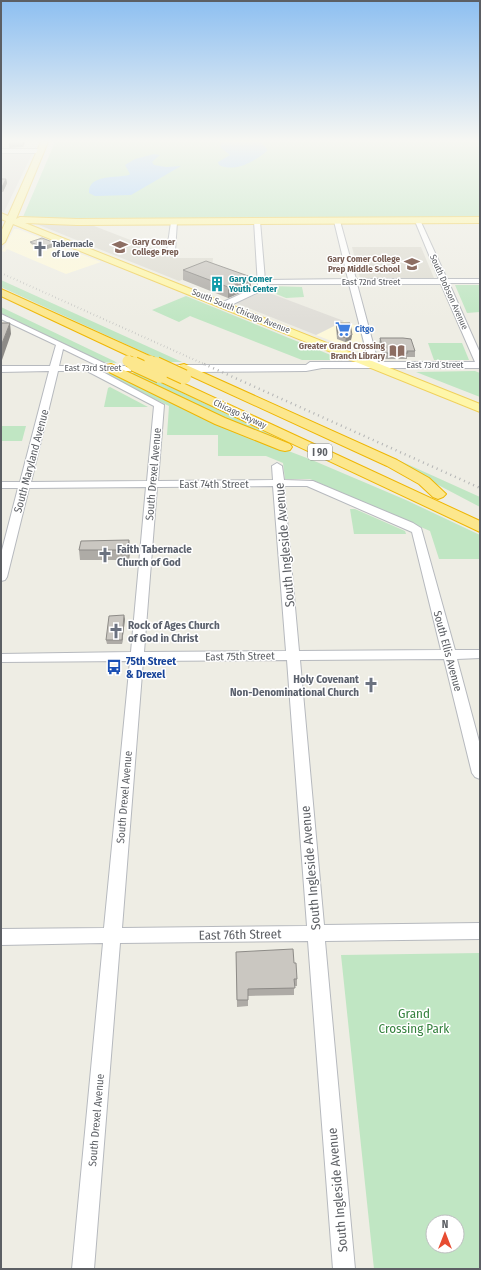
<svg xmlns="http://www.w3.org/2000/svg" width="481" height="1270" font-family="'Fira Sans Condensed',sans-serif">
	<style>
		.commercial { fill: #fdf8da }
		.industrial { fill: #e0ded8 }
		.education { fill: #dedcd2 }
		.green { fill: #c0e6c3; fill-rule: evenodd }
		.water { fill: #a4d0fe }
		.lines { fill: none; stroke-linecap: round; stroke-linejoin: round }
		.minor-casing { stroke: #b6b9be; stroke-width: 2 }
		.major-casing { stroke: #f0d05b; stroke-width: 2 }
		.highway-casing { stroke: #efb603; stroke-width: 2 }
		.minor { fill: #fff; fill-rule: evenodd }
		.major { fill: #fef6a9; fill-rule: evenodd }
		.highway { fill: #fce78d; fill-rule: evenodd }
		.rail-far1 { stroke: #b4b5b5; stroke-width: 2; stroke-dasharray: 0.5 3; stroke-linecap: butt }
		.rail { stroke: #b4b5b5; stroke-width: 2.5; stroke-dasharray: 1 4; stroke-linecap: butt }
		.highway-bridge-far1-casing { stroke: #efb603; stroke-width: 12; stroke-linecap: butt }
		.highway-bridge-casing { stroke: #efb603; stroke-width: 16; stroke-linecap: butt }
		.highway-bridge-far1 { stroke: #fce78d; stroke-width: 11 }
		.highway-bridge { stroke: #fce78d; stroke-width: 14 }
		.wall { fill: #aeaba6 }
		.shaded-wall { fill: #8d8b87 }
		.building { fill: #cac7c1; stroke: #8d8b87 }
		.labels { text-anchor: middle; stroke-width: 3; stroke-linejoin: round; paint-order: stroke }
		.far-education-label { font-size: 9px; font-weight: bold; fill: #785e54; stroke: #fff; text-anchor: end }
		.far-worship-label { font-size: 9px; font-weight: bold; fill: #5b616d; stroke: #fff; text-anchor: start }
		.far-culture-label { font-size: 9px; font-weight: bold; fill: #0d838f; stroke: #fff; text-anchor: start }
		.far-street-label { font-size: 9px; fill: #5c5f64; stroke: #fff }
		.far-shop-label { font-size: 9px; font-weight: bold; fill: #366cbe; stroke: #fff; text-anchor: start }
		.shield { fill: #fff; stroke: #8d8f92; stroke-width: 1 }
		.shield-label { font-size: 10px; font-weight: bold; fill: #5c5f64 }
		.street-label { font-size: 11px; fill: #5c5f64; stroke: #fff }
		.worship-label { font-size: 11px; font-weight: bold; fill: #5b616d; stroke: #fff; text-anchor: start }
		.transit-label { font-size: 11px; font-weight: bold; fill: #164399; stroke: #fff; text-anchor: start }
		.near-street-label { font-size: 13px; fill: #5c5f64; stroke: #fff }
		.near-park-label { font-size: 13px; fill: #35823e; stroke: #fff }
	</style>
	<rect width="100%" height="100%" fill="#eeede4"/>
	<g class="commercial">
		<path d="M14,229H18L101,262L66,274L7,249L5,252L2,251Z"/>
		<path d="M344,321L359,327L364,352L362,353L316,335Z"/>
	</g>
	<g class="industrial">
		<path d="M33,152L4,212L1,211V153Z"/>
		<path d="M264,291L344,321L316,335L236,303Z"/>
	</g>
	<g class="education">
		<path d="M34,223L89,224L177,258H213L212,268L179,281Z"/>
		<path d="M352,247H421L434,278H360Z"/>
	</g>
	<g class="green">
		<path d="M55,142H480V218L75,220L23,217Z"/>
		<path d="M1,280L182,362H165L1,287Z"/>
		<path d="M455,285H480V312L467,313Z"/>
		<path d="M270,286L302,287L304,297L286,298L269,291Z"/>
		<path d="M186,296L343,360H302L190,316L179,322L152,310Z"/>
		<path d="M1,307L114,361L117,363L102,362L1,313Z"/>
		<path d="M428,343H462L469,360H434Z"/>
		<path d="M475,371L480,373V397L416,372Z"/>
		<path d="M138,372L151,378L282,440L278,442L252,433L129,374Z"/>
		<path d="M104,373H114L236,431L312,460L406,500L480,535V559H439L430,531L310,479H285L283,463L266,456H218V435H167L169,406L105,375Z"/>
		<path d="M205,373L480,497V507L423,477Z"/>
		<path d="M110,387L148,407H104L108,388Z"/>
		<path d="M1,426H26L22,441H1Z"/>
		<path d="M350,509H355L405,531L406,534H354Z"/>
		<path d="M480,953V1269H374L341,955ZM433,1222H457V1246H433Z"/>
	</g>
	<g class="water">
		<path d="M222,142H261L267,149V151C255,161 235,173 219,165L218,162L230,155L221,148L220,145Z"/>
		<path d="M154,154L160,155L152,162L154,165L166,167L181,166L131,195L95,196L89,193C88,174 117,178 129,175L130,174L125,165L135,159Z"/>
	</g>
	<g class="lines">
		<defs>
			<g id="minor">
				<path d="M1,149H41L44,151L41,153H1Z"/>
				<path d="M257,219L260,221L265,280L348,279L334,221L337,219L340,221L356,279H439L415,221L420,220L447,279H480V283H449L480,353V368H322L306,371L196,372L176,370L174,368L176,366L179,365H306L310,362H369L349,284H266L265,289L227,307H221V303L258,286L254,221ZM357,284H441L475,362H378Z"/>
				<path d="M174,220L177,222L175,251L171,253L167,251L171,222Z"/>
				<path d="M1,314L110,366H148L150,368L148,370L145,371H101L164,405L158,481L273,480L272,466L277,463L282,466L284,480L313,481L413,523L421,528L455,650H480V658L457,659L480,745V779L475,777L472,773L444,659L300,660L324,925L480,923V939L325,941L355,1269H333L308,941L120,943L94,1269H72L103,943L1,945V929L104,928L130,661L1,662V654L131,652L146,487L29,488L7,577L5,580L1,581V554L18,488H1V482H20L49,371L1,372V366H50L56,345L1,319ZM63,349L98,366H59ZM58,371H87L154,406L147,481L31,482ZM273,486L286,651L144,652L157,487ZM284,486H307L412,532L441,650L299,651ZM287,660L307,926L122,928L143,661Z"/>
			</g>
			<path id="major" d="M41,142H48L16,219L20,217L77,219L480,217V223L77,225L25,223L480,404V412L13,224L5,242L1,245V232L6,221L1,219V213L8,216Z"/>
			<g id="highway">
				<path d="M1,289L154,358L156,361L154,364H146L1,296Z"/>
				<path d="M111,364L225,418L290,444L292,447L290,450L285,451L280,450L215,424L107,371L105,368L107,365Z"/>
				<path d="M184,364L397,460L429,478L446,494L443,497L438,499L433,497L419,484L387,466L180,371L178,368L180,365Z"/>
				<path d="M161,373L480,521V532L157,380L155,377L157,374Z"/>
			</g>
		</defs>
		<use href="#minor" class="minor-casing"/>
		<use href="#major" class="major-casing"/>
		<use href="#highway" class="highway-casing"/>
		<use href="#minor" class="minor"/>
		<use href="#major" class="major"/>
		<use href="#highway" class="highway"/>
		<path class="rail-far1" d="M1,273L206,365"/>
		<path class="rail" d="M204,364L480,488"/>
		<defs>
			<g id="highway-bridge-far1">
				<path d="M128,361L137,365"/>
				<path d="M150,361L158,365"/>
			</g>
			<g id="highway-bridge">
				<path d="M134,364L160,376"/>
				<path d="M156,364L184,377"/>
			</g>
		</defs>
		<use href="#highway-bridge-far1" class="highway-bridge-far1-casing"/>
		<use href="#highway-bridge" class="highway-bridge-casing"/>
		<use href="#highway-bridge-far1" class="highway-bridge-far1"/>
		<use href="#highway-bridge" class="highway-bridge"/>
	</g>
	<g class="wall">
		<path d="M10,142H26L23,147L9,148V145Z"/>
		<path d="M1,179H6L7,183L3,192H1Z"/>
		<path d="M30,242L55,243L56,246L44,250L31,244Z"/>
		<path d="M183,270L251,277V288L228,298L183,280Z"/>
		<path d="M336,323L352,335L351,340L345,342L337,339L336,327Z"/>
		<path d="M380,338L415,351V357H407V359H384L379,344Z"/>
		<path d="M129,540L130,550L129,560H80L79,550Z"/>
		<path d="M125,619L122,644H107L106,640Z"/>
		<path d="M236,952L294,963L297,979V986H294V995L248,996V1006L237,1007Z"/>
	</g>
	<g class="shaded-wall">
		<path d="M6,179L7,183L3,192L2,187Z"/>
		<path d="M55,243L56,246L44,250L43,247Z"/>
		<path d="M251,277V288L228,298V287Z"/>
		<path d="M10,323L11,334L2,360L1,354V346Z"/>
		<path d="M352,335L351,340L345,342L346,338Z"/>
		<path d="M129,540L130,550L129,560L128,550Z"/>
		<path d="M124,615L125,619L122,644V640Z"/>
	</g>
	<g class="building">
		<path d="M10,142H24L23,145H9Z"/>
		<path d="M1,179H6L2,187H1Z"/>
		<path d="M42,238L55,243L43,247L30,242Z"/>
		<path d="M206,261L251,277L228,287L183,270Z"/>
		<path d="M1,323H10L1,346Z"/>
		<path d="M336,323H350L352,335L346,338L338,335Z"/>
		<path d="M380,338H403L411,339L415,351H407L408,353H384Z"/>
		<path d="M129,540L128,550H79L81,541Z"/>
		<path d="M124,615L122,640H106L109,616Z"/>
		<path d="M293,949L294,963H296L297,979H294L295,988L248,989V1000H237L236,952Z"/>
	</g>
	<linearGradient id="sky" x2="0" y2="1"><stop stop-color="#8dbff1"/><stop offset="0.44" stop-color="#f7f7f3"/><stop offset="1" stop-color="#f7f7f3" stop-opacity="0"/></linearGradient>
	<rect width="481" height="320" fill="url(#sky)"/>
	<defs>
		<symbol id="school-bare" viewBox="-9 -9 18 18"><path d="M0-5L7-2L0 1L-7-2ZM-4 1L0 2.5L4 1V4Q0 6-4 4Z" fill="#8d6e63" stroke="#fff" stroke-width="2.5" paint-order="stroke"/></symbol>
		<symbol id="church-bare" viewBox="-9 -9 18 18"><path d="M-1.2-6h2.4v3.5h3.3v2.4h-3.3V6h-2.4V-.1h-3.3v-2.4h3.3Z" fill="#6b7280" stroke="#fff" stroke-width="2.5" paint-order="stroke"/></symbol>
		<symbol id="building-bare" viewBox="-9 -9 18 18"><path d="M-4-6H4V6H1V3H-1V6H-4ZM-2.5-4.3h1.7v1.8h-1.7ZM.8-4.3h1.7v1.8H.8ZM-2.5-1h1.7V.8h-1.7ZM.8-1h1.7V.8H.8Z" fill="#0f9aa8" stroke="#fff" stroke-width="2.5" paint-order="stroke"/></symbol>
		<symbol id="supermarket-bare" viewBox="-9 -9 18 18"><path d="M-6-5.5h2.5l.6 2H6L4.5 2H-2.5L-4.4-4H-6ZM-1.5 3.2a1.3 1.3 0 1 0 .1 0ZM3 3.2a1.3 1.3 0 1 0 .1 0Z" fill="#3f7fe0" stroke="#fff" stroke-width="2.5" paint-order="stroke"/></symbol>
		<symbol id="library-bare" viewBox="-9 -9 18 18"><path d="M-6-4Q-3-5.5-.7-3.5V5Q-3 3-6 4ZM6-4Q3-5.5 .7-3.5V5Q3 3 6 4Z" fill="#8d6e63" stroke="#fff" stroke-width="2.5" paint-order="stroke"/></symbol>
		<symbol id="bus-bare" viewBox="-9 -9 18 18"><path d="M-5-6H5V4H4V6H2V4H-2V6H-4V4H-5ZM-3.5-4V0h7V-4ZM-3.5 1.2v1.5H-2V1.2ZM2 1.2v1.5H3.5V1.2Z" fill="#1a4fb4" stroke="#fff" stroke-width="2.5" paint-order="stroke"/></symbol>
	</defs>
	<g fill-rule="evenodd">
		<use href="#school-bare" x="109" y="236" width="22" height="22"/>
		<use href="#church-bare" x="29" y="238" width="22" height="22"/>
		<use href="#school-bare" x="401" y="253" width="22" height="22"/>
		<use href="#building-bare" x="206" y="273" width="22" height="22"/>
		<use href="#supermarket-bare" x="332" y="318" width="22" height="22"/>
		<use href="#library-bare" x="386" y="340" width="22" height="22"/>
		<use href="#church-bare" x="94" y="544" width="22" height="22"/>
		<use href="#church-bare" x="105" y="620" width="22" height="22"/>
		<use href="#bus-bare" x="103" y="656" width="22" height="22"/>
		<use href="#church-bare" x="360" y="674" width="22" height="22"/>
	</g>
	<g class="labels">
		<g class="far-education-label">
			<text x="132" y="245" text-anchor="start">Gary Comer<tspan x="132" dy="10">College Prep</tspan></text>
			<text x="400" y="262">Gary Comer College<tspan x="400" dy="10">Prep Middle School</tspan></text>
			<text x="385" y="349">Greater Grand Crossing<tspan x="385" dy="10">Branch Library</tspan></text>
		</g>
		<g class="far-worship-label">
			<text x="52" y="247">Tabernacle<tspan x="52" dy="10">of Love</tspan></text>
		</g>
		<g class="far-culture-label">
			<text x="229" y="282">Gary Comer<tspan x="229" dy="10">Youth Center</tspan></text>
		</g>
		<g class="far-street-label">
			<text x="371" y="285">East 72nd Street</text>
			<text transform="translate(449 292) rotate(66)" y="3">South Dobson Avenue</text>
			<text transform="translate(241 311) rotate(22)" y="3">South South Chicago Avenue</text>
			<text x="435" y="368">East 73rd Street</text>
			<text x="93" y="371">East 73rd Street</text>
			<text transform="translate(240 414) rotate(25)" y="3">Chicago Skyway</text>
		</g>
		<g class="far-shop-label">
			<text x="355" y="332">Citgo</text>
		</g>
		<rect class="shield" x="308" y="444" width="24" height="16" rx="3"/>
		<g class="shield-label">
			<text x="320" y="456">I 90</text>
		</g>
		<g class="street-label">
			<text transform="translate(31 461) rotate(-75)" y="4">South Maryland Avenue</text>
			<text transform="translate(153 474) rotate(-85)" y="4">South Drexel Avenue</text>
			<text x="214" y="488">East 74th Street</text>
			<text transform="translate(448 651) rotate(75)" y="4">South Ellis Avenue</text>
			<text transform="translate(240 656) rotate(-1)" y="4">East 75th Street</text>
			<text transform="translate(124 797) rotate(-85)" y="4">South Drexel Avenue</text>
			<text transform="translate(96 1120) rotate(-85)" y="4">South Drexel Avenue</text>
		</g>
		<g class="worship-label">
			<text x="117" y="553">Faith Tabernacle<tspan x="117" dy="13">Church of God</tspan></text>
			<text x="128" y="629">Rock of Ages Church<tspan x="128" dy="13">of God in Christ</tspan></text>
			<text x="359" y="683" text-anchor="end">Holy Covenant<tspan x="359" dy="13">Non-Denominational Church</tspan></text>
		</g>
		<g class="transit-label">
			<text x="126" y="665">75th Street<tspan x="126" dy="13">&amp; Drexel</tspan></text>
		</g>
		<g class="near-street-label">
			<text transform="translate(284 545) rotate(-95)" y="5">South Ingleside Avenue</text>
			<text transform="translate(310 868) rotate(-95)" y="5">South Ingleside Avenue</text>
			<text transform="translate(240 934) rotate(-1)" y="5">East 76th Street</text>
			<text transform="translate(337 1190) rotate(-95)" y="5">South Ingleside Avenue</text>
		</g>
		<g class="near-park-label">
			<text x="414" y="1018">Grand<tspan x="414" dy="15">Crossing Park</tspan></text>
		</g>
	</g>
	<rect width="481" height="1270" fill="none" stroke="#5c5f64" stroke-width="4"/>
	<g transform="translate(445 1234)"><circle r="19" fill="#ffffff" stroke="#bebfc1"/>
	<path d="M0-3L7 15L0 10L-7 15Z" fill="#e74c31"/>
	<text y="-6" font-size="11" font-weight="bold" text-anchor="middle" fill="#5c5f64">N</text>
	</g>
</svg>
